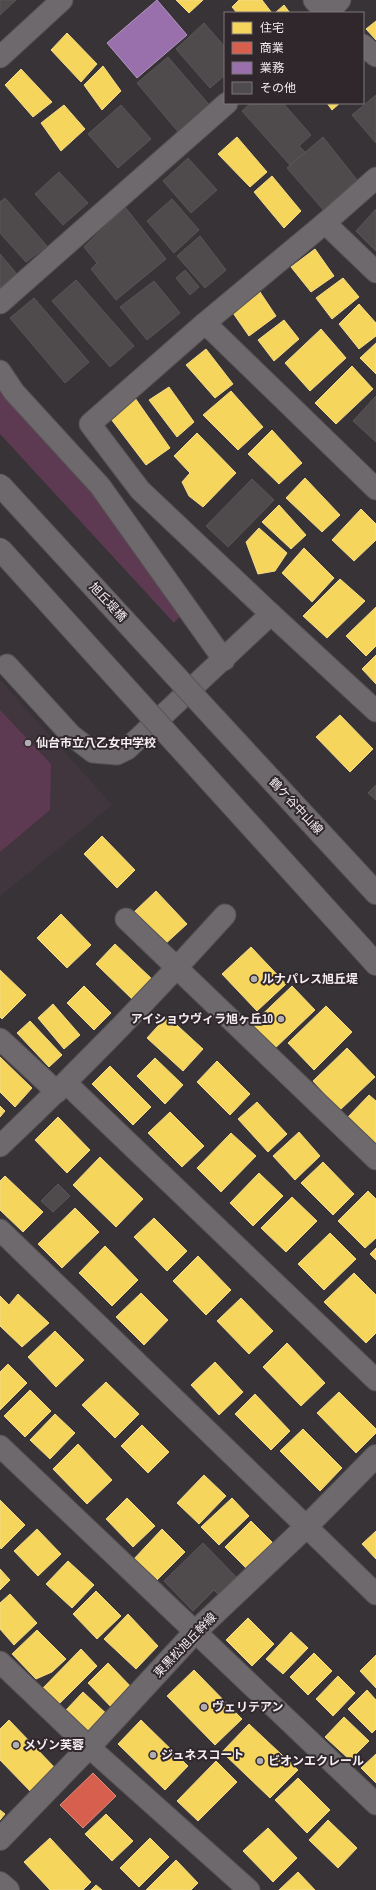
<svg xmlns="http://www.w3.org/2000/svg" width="376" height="1890" font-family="'Archivo Narrow','Noto Sans JP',sans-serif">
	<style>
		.built { fill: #42363e }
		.green { fill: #5d3952 }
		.homes { fill: #f6d55c; stroke: #f5dc89 }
		.shops { fill: #d6604d; stroke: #df8b7e }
		.offices { fill: #9970ab; stroke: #b496c0 }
		.building { fill: #4f4b4d; stroke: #5a5658 }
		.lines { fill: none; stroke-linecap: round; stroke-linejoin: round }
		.minor-casing { stroke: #565254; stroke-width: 23 }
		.tertiary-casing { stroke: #565254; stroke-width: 24 }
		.minor { stroke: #6e696c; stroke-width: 21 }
		.tertiary { stroke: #6e696c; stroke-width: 22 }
		.tertiary-bridge-casing { stroke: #565254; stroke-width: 24; stroke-linecap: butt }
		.tertiary-bridge { stroke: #6e696c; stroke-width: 22 }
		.poi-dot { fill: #b2adb0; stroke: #2f272c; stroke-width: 1.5 }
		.labels { text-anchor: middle; stroke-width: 4; stroke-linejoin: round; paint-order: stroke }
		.street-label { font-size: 12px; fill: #f4eef2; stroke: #2f272c }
		.poi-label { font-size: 12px; font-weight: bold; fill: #f4eef2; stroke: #2f272c; text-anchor: start }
	</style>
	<rect width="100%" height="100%" fill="#383336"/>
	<path class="built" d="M0,680L112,805L0,896Z"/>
	<g class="green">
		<path d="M0,389L80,478L182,614L174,623L0,434Z"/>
		<path d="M0,710L51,764L50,810L0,852Z"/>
	</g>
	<g class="homes">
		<path d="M176,0H203L189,13Z"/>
		<path d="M239,0H262L272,13H237L232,7Z"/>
		<path d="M284,5L290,13H275Z"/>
		<path d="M376,21V40L366,29Z"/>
		<path d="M67,33L97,64L81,82L51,50Z"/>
		<path d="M103,66L121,91L102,110L84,85Z"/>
		<path d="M21,69L52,102L33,117L5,85Z"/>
		<path d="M327,103H340L332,110Z"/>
		<path d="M64,105L85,129L61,151L41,123Z"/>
		<path d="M237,137L267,172L250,187L218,154Z"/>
		<path d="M272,176L301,211L284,228L254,192Z"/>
		<path d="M315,249L334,276L311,292L291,267Z"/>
		<path d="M343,278L359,297L332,319L316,298Z"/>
		<path d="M260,292L276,316L249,336L233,313Z"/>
		<path d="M359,304L376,323V336L359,349L339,324Z"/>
		<path d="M284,320L299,339L274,361L258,340Z"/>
		<path d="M321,329L346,358L310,391L285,363Z"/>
		<path d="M376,343V374L360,358Z"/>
		<path d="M206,349L233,384L215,398L186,365Z"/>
		<path d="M352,366L373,389L336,424L315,403Z"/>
		<path d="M169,387L194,422L177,437L149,400Z"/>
		<path d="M231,391L263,427L238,450L203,415Z"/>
		<path d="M135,398L170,448L146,465L111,419Z"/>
		<path d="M272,430L302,463L279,484L248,454Z"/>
		<path d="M197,433L236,473L203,507L189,496L182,482L190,473L174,456Z"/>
		<path d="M305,478L340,515L322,532L286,498Z"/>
		<path d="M279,505L306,535L291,549L262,522Z"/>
		<path d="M361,509L376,524V540L354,561L332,540Z"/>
		<path d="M259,528L287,553L275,571L258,574L246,542Z"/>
		<path d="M304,548L334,578L312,602L282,573Z"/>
		<path d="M340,579L365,601L327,638L303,616Z"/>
		<path d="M376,607V646L366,656L346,636Z"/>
		<path d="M376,655V684L362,669Z"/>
		<path d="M340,715L373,749L350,772L316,737Z"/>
		<path d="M102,836L135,870L117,888L84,854Z"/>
		<path d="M156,891L187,924L163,946L133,913Z"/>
		<path d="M61,914L91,945L67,968L37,938Z"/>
		<path d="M115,944L153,980L133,1000L96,964Z"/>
		<path d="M251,947L286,984L257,1011L222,974Z"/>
		<path d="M0,970L26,995L2,1019L0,1017Z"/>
		<path d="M84,986L111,1013L94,1030L67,1003Z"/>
		<path d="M292,986L315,1010L271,1052L248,1028Z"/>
		<path d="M53,1004L80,1035L64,1049L38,1018Z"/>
		<path d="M326,1006L352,1032L314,1070L288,1043Z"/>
		<path d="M167,1016L203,1049L183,1071L147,1038Z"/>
		<path d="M30,1021L62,1055L49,1067L17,1033Z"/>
		<path d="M347,1048L375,1077L340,1110L313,1081Z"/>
		<path d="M0,1057L32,1088L15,1107L0,1092Z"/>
		<path d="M155,1058L183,1085L165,1104L137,1076Z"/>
		<path d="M217,1061L250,1094L230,1115L197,1082Z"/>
		<path d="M110,1066L151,1107L133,1125L92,1084Z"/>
		<path d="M369,1095L376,1101V1145L347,1118Z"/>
		<path d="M257,1102L287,1134L268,1152L238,1119Z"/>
		<path d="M0,1106L5,1111L0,1117Z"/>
		<path d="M170,1112L204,1146L182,1167L148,1133Z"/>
		<path d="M58,1117L90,1150L67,1173L35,1140Z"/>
		<path d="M299,1132L320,1156L295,1180L273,1156Z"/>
		<path d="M231,1133L256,1156L221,1192L197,1168Z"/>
		<path d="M100,1157L143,1199L116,1227L73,1185Z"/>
		<path d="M323,1162L354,1194L333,1215L301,1183Z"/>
		<path d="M259,1173L283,1196L253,1226L230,1203Z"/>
		<path d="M5,1176L43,1212L23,1232L0,1210V1181Z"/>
		<path d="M368,1191L376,1199V1238L365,1248L338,1221Z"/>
		<path d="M292,1197L317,1221L286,1252L261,1228Z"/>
		<path d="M75,1208L99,1232L62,1268L38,1244Z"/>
		<path d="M154,1218L187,1251L167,1271L134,1237Z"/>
		<path d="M330,1233L356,1259L324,1290L298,1264Z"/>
		<path d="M105,1246L138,1280L112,1306L79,1273Z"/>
		<path d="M376,1248V1260L370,1254Z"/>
		<path d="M198,1256L231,1290L206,1315L173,1281Z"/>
		<path d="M354,1273L376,1295V1333L366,1343L324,1302Z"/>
		<path d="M141,1293L168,1320L144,1345L116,1317Z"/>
		<path d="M18,1294L49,1323L22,1347L0,1326V1296L9,1305Z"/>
		<path d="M241,1298L273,1331L249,1354L217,1321Z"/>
		<path d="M55,1331L84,1360L56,1387L28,1357Z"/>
		<path d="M287,1343L325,1383L301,1406L263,1367Z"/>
		<path d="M215,1362L243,1392L219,1415L191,1385Z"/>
		<path d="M8,1364L27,1383L0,1410V1372Z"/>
		<path d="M106,1382L139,1414L115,1438L82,1405Z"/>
		<path d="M30,1390L51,1411L25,1437L4,1416Z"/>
		<path d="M339,1392L376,1429V1433L356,1453L317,1413Z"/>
		<path d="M255,1394L290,1431L271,1450L235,1414Z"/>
		<path d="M55,1414L75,1433L50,1459L30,1440Z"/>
		<path d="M142,1425L169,1452L148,1473L121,1446Z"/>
		<path d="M303,1429L342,1468L320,1491L280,1451Z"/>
		<path d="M78,1444L112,1480L87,1504L53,1469Z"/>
		<path d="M204,1475L226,1496L199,1524L177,1503Z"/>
		<path d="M127,1498L155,1526L133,1547L106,1519Z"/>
		<path d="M232,1498L249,1516L219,1545L201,1527Z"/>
		<path d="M0,1500L25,1525L1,1549L0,1547Z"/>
		<path d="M251,1521L278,1548L252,1574L225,1547Z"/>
		<path d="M37,1529L61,1554L38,1576L14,1551Z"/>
		<path d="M162,1529L185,1552L156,1581L133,1560Z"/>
		<path d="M376,1531V1559L362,1544Z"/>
		<path d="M68,1561L94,1585L72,1608L46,1584Z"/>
		<path d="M0,1569L10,1580L0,1590Z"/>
		<path d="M96,1591L121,1616L97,1639L73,1614Z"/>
		<path d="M10,1594L37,1623L14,1645L0,1629V1603Z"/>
		<path d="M128,1614L158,1646L136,1669L104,1639Z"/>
		<path d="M248,1618L274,1644L252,1666L226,1640Z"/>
		<path d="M37,1630L66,1659L52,1672L36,1679L12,1654Z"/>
		<path d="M291,1632L308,1648L283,1674L266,1659Z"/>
		<path d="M81,1649L97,1666L58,1705L42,1689Z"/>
		<path d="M314,1653L332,1671L308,1695L290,1677Z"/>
		<path d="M376,1655V1688L360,1671Z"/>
		<path d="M108,1663L135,1691L115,1711L88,1683Z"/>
		<path d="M194,1670L242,1719L215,1745L167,1696Z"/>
		<path d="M338,1676L355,1693L333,1716L316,1699Z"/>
		<path d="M367,1690L376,1700V1729L372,1733L348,1709Z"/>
		<path d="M83,1692L110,1717L93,1735L66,1710Z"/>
		<path d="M344,1717L369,1741L350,1760L325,1737Z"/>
		<path d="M9,1720L56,1769L32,1793L0,1760V1729Z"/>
		<path d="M141,1720L188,1766L165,1790L118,1744Z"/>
		<path d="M249,1724L298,1770L270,1798L222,1752Z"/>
		<path d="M376,1754V1783L361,1768Z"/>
		<path d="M216,1761L237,1782L198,1821L177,1801Z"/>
		<path d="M298,1778L330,1810L307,1833L275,1800Z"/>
		<path d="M0,1810L5,1814L0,1820Z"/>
		<path d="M106,1814L133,1841L112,1861L85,1834Z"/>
		<path d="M328,1820L357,1848L338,1868L309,1840Z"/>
		<path d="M268,1828L297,1858L273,1882L243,1851Z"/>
		<path d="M50,1838L91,1882L83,1890H50L24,1862Z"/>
		<path d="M150,1838L169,1857L139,1887L120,1868Z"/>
		<path d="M176,1860L198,1883L191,1890H146Z"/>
		<path d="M298,1872L315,1890H279Z"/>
		<path d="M96,1885L102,1890H91Z"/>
	</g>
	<path class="shops" d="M93,1773L116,1796L83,1828L60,1805Z"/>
	<path class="offices" d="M157,0L187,35L137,78L107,43Z"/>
	<g class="building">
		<path d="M0,0H16L0,15Z"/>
		<path d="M204,23L225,47V75L210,88L176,49Z"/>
		<path d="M168,57L211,107L180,134L137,83Z"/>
		<path d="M376,95V143L352,115Z"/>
		<path d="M251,103H268L269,105L271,103H283L311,135L299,146L305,152L290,165L242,111Z"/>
		<path d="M121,105L151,139L118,168L88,134Z"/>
		<path d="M323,137L361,185L326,213L287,168Z"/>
		<path d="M188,158L217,190L191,213L163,181Z"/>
		<path d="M59,172L88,203L63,225L35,194Z"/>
		<path d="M5,198L47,246L26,262L0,233V202Z"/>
		<path d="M172,199L199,230L174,253L147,221Z"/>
		<path d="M125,207L166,259L116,300L91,269L97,263L84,247Z"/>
		<path d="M376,209V251L356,231Z"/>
		<path d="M200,236L226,270L205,288L177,256Z"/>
		<path d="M0,254L17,274L0,289Z"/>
		<path d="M185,270L199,287L190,295L176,278Z"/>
		<path d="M76,280L134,346L110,367L52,301Z"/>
		<path d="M154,281L180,313L147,340L120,307Z"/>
		<path d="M34,298L89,362L65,383L10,318Z"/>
		<path d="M376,396V442L353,421Z"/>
		<path d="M252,479L274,500L228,547L206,526Z"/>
		<path d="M376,785V800L368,793Z"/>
		<path d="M58,1184L70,1196L53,1212L41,1201Z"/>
		<path d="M203,1543L243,1584L225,1601L214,1590L193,1611L164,1581Z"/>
	</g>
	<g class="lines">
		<defs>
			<g id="minor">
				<path d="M314,0L327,13"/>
				<path d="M328,13L340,0"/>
				<path d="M363,45L376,56"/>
				<path d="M0,57L62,0"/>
				<path d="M325,223L376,272"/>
				<path d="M0,303L227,103"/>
				<path d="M205,323L376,489"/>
				<path d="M0,371L14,392L100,486L224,660"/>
				<path d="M271,614L376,711"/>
				<path d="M7,665L71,735L93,752L117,754L127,749L271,614L140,490L90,424L205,323L325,223L376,178"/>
				<path d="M126,919L376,1159"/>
				<path d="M0,1039L57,1092"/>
				<path d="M66,1083L376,1380"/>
				<path d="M0,1146C78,1072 153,995 225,915"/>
				<path d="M0,1230L376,1594"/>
				<path d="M0,1446L376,1804"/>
				<path d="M0,1662L89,1747L249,1890"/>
			</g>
			<g id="tertiary">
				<path d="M216,720L376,893"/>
				<path d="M182,750L376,964"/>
				<path d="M0,1839L89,1747L196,1631L306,1527L376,1456"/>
				<path d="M0,1883L8,1890"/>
			</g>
		</defs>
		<use href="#minor" class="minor-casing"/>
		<use href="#tertiary" class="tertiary-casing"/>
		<use href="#minor" class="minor"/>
		<use href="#tertiary" class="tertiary"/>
		<defs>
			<g id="tertiary-bridge">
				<path d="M0,485L216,720"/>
				<path d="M0,549L182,750"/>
			</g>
		</defs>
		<use href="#tertiary-bridge" class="tertiary-bridge-casing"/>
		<use href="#tertiary-bridge" class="tertiary-bridge"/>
	</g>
	<g class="poi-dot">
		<circle cx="28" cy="743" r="4"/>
		<circle cx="254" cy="979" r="4"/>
		<circle cx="281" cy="1019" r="4"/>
		<circle cx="204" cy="1707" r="4"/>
		<circle cx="16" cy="1745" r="4"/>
		<circle cx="153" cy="1755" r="4"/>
		<circle cx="260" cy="1761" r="4"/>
	</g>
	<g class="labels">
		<g class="street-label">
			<text transform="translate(108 602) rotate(47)" y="4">旭丘堤橋</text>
			<text transform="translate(296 806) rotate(47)" y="4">鶴ケ谷中山線</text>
			<text transform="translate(185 1645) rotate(-46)" y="4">東黒松旭丘幹線</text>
		</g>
		<g class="poi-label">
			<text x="36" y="747">仙台市立八乙女中学校</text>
			<text x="262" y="983">ルナパレス旭丘堤</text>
			<text x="273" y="1023" text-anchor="end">アイショウヴィラ旭ヶ丘10</text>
			<text x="212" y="1711">ヴェリテアン</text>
			<text x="24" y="1749">メゾン芙蓉</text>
			<text x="161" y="1759">ジュネスコート</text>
			<text x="268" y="1765">ビオンエクレール</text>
		</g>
	</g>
	<rect x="224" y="12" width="140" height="92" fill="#2f272c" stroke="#7e777b"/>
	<rect x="232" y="22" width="20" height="12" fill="#f6d55c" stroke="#7e777b"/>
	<text x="260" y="32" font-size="12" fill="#f4eef2">住宅</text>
	<rect x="232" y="42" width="20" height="12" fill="#d6604d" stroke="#7e777b"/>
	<text x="260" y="52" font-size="12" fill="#f4eef2">商業</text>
	<rect x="232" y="62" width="20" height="12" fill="#9970ab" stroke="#7e777b"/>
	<text x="260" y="72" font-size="12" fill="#f4eef2">業務</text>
	<rect x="232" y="82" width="20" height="12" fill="#4f4b4d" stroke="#7e777b"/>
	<text x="260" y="92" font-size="12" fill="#f4eef2">その他</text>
</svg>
